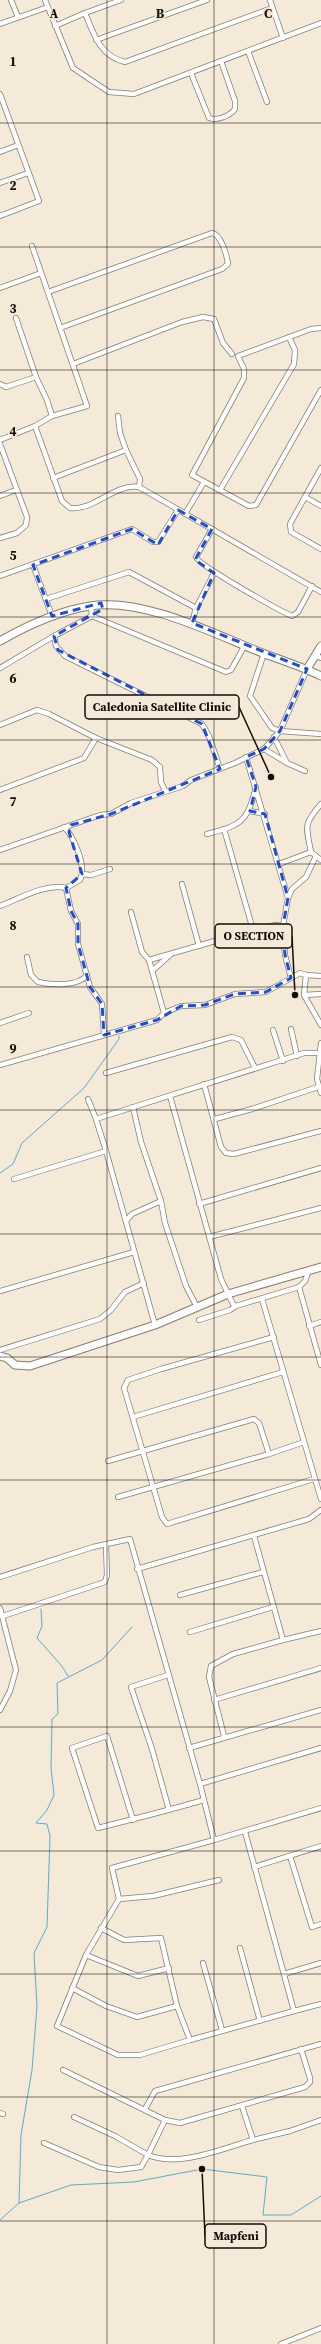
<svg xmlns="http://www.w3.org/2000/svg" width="321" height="2344" font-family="'Source Serif 4',serif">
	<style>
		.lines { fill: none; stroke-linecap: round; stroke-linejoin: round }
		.stream { stroke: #5bacd0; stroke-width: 1 }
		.street-casing { stroke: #877d6d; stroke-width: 6 }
		.secondary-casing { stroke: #877d6d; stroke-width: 9 }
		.street { stroke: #fff; stroke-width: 4.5 }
		.secondary { stroke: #fff; stroke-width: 7 }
		.marked { fill: none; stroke: #1d4ed8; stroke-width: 3; stroke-dasharray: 8 5; stroke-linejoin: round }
		.grid { fill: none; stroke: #110e08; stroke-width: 1; stroke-opacity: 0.55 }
		.grid-label { font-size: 13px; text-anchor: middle; font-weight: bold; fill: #110e08; stroke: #f5e9d7; stroke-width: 3.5; stroke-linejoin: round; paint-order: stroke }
		.leader { fill: none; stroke: #110e08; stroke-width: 1.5 }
		.callout-dot { fill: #110e08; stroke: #f5e9d7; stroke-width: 1.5 }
		.callout { fill: #f5e9d7; stroke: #110e08; stroke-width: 1.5 }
		.callout-label { font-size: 12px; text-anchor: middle; font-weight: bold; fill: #110e08 }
	</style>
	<rect width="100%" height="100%" fill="#f5e9d7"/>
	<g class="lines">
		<g class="stream">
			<path d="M0,1173L13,1164L22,1143L84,1088L119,1039V1036"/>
			<path d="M41,1609L42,1626L37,1638L61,1665L68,1676"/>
			<path d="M19,2203L21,2135L32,2070L37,2006L34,1953L47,1927L50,1836L47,1824L36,1823L47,1810L54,1795L51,1768L52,1719L58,1714L57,1683L102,1660L132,1627"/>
			<path d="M0,2220L19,2203L71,2185L134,2182L202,2169L267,2177L263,2215H291L321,2196"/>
		</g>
		<defs>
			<g id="street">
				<path d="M11,0L18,17"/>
				<path d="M45,0L73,68L109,92L134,94L321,23"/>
				<path d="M121,0L85,13C94,35 100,56 125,62L272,8"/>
				<path d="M270,0L283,38"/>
				<path d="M0,24L48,7"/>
				<path d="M55,26L85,13"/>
				<path d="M96,40L207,0"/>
				<path d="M248,51L267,102"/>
				<path d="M191,73L209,118C217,121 230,116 235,109V101L221,61"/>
				<path d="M0,94L39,201L0,216"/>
				<path d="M0,152L18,145"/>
				<path d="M0,183L28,173"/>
				<path d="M0,288L41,273"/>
				<path d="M48,292L212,233C221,234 227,256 228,264L222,269L60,328"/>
				<path d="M16,318L36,377L47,400L52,416"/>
				<path d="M321,328L311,329L238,356L244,369V378L192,475L249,506L256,505L321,390"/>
				<path d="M73,364L182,322L203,317L214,319L223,343L232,354"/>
				<path d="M0,384L6,387L36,377"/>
				<path d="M35,426L62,501L70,508C94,511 115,483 139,487L321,592"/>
				<path d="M0,440L35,426L52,416L87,406L32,246"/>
				<path d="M0,444L27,517L26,525L17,533L0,538"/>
				<path d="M126,450L140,479L139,487"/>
				<path d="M321,468L290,524L291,532L321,549"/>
				<path d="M53,478L126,450L120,433L118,416"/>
				<path d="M220,490L294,364L295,350L289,337"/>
				<path d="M0,496L16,490"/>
				<path d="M305,497L321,506"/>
				<path d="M185,514L204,482"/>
				<path d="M212,529L196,557C198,565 280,611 292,616L298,612L312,586"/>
				<path d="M33,565L52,616"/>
				<path d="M0,576L132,529L153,542H158L178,510"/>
				<path d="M46,599L129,572L196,608"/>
				<path d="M91,606L92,616L226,672L231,670L245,645"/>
				<path d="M192,623L196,608L214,573"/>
				<path d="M54,636L56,646L65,656L202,724L209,736L220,769"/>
				<path d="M264,653L250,696L272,728L280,731L321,734"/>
				<path d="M315,655L321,658"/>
				<path d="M0,668L54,636L92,616"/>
				<path d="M0,725L37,710L49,714L96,738L152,760L160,767L161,782L165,791"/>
				<path d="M274,737L287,763L305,771"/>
				<path d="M264,749L287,763"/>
				<path d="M246,757L288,898L283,926L285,955L291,978"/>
				<path d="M0,790L84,758L96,738"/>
				<path d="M321,804C303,825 306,826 311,852L321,860"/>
				<path d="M250,811L265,814"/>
				<path d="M64,827C74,837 87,866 80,880L66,888"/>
				<path d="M224,829L253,930"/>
				<path d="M207,834C242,825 247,822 256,787"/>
				<path d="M0,850L100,815L111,814L131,803L183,786L191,780L235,763L264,749L280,731L307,669"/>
				<path d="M279,864L311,852"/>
				<path d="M82,874L91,875L110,869"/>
				<path d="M182,884L199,946"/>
				<path d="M288,898L292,889L306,877L316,856"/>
				<path d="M0,906C19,899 45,883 66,888L71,911L78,924V944L90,987L102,1004L104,1035"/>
				<path d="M131,912L142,952L149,960"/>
				<path d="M27,957L31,975L38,982C51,985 78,987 87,975"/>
				<path d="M152,971L170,955"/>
				<path d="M306,975L321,976"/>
				<path d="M304,995L321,994"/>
				<path d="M164,1013L149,960L253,930L276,925L283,926"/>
				<path d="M0,1023L29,1013"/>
				<path d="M291,1029L297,1056"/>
				<path d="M273,1030L283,1061"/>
				<path d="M321,1043L317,1079L321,1093"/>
				<path d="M0,1065L157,1020L164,1013L181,1006L205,1005L235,994L266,992L300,973L306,975L304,995L321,1025"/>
				<path d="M106,1073L232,1037L241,1040L255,1068"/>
				<path d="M204,1084L221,1147L226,1153L234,1154L321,1131"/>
				<path d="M170,1096L221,1279L233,1304L236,1306L299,1287L305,1281L309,1270"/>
				<path d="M88,1099L96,1119"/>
				<path d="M133,1107L141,1142L161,1201L165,1223L186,1286L197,1307"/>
				<path d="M215,1119L252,1109L318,1087"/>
				<path d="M106,1151L96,1119L304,1053H319"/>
				<path d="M14,1179L106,1151L155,1325"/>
				<path d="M199,1204L321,1168"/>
				<path d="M126,1221L132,1214L161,1201"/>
				<path d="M209,1237L321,1208"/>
				<path d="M299,1287L321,1365"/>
				<path d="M0,1291L134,1252"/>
				<path d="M262,1299L321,1499"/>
				<path d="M199,1320L230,1310L236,1306"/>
				<path d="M309,1326L321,1322"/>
				<path d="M274,1337L161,1369L128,1380L124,1388L162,1517L167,1524L314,1479"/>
				<path d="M0,1350L100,1319L111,1310L125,1292L144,1283"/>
				<path d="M133,1417L283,1372"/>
				<path d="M108,1461L254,1419L259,1423L269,1454"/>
				<path d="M118,1497L269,1454L304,1442"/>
				<path d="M137,1569L309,1519L321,1510"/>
				<path d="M0,1577L93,1547L130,1539L200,1784L214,1840L321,1808"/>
				<path d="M180,1595L263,1572"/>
				<path d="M0,1608L16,1670L10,1691L0,1710"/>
				<path d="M3,1616L105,1582L107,1575L106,1545"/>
				<path d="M190,1632L273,1607"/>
				<path d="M283,1640L321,1631"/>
				<path d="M168,1675L131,1687L152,1749L169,1810"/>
				<path d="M214,1700L321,1668"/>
				<path d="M224,1736L209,1677L211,1666L233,1654L283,1640L254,1536"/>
				<path d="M189,1748L321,1710"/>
				<path d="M200,1784L321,1748"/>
				<path d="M133,1820L107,1736L72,1748L98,1828C134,1819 169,1810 204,1800"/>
				<path d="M245,1832L294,2011L321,2004"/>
				<path d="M290,1856L312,1927L321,1924"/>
				<path d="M254,1867L321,1846"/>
				<path d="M119,1899L153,1896L219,1880"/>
				<path d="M101,1928L124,1940L161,1938L177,2006L190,2040L294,2011"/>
				<path d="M240,1948L260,2021"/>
				<path d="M86,1955L138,1976L169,1968"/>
				<path d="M203,1963L222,2030"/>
				<path d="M284,1974L321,1963"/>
				<path d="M72,1988L106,2006L137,2017L177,2006"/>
				<path d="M190,2040L140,2055H118L57,2026L86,1955L119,1899L112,1868L214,1840"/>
				<path d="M63,2070L165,2120L180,2123L305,2087L310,2082V2078L301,2049"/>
				<path d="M145,2109L155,2091L321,2044"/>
				<path d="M0,2113L3,2114"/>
				<path d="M74,2117L115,2136L148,2155L165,2120"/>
				<path d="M253,2140L290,2131L321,2120"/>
				<path d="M44,2143L99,2167L118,2170L141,2167L148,2155C179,2168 223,2148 253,2140L242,2106"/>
				<path d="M281,2344L321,2328"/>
			</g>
			<g id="secondary">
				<path d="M0,641C28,625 58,611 90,606C144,597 216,635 265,654C284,661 303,667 321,676"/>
				<path d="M307,669L321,646"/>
				<path d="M0,1356L7,1358L15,1365L30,1366L155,1325L228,1294L321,1267"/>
			</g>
		</defs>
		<use href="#street" class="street-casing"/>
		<use href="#secondary" class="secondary-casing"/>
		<use href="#street" class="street"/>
		<use href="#secondary" class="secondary"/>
	</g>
	<path class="marked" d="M178,510L212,529L195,560L214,573L192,623L307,669L280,731L264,749L246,757L256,787L250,811L265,814L288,898L283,926L285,955L291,978L266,992L235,994L205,1005L181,1006L157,1020L104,1035L102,1004L90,987L78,944V924L71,911L66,888L82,874L69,832L71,825L111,814L220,769L202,724L58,650L54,636L103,609L101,603L52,616L33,565L132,529L158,545Z"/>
	<path class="grid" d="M107,0V2344M214,0V2344M0,123H321M0,247H321M0,370H321M0,493H321M0,617H321M0,740H321M0,864H321M0,987H321M0,1110H321M0,1234H321M0,1357H321M0,1480H321M0,1604H321M0,1727H321M0,1851H321M0,1974H321M0,2097H321M0,2221H321"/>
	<g class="grid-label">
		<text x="54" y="18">A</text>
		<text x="160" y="18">B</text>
		<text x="268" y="18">C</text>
		<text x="13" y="66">1</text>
		<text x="13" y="190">2</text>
		<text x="13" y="313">3</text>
		<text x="13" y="436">4</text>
		<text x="13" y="560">5</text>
		<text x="13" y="683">6</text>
		<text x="13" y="806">7</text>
		<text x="13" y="930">8</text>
		<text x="13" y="1053">9</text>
	</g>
	<path class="leader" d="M271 777L239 707M295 995L292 936M202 2169L205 2236"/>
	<g class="callout-dot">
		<circle cx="271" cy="777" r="4"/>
		<circle cx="295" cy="995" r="4"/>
		<circle cx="202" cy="2169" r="4"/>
	</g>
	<g class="callout">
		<rect x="85" y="695" width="154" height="24" rx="4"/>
		<rect x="215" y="924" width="77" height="24" rx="4"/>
		<rect x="205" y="2224" width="61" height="24" rx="4"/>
	</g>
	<g class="callout-label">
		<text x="162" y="711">Caledonia Satellite Clinic</text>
		<text x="254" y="940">O SECTION</text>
		<text x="236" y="2240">Mapfeni</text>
	</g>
</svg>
